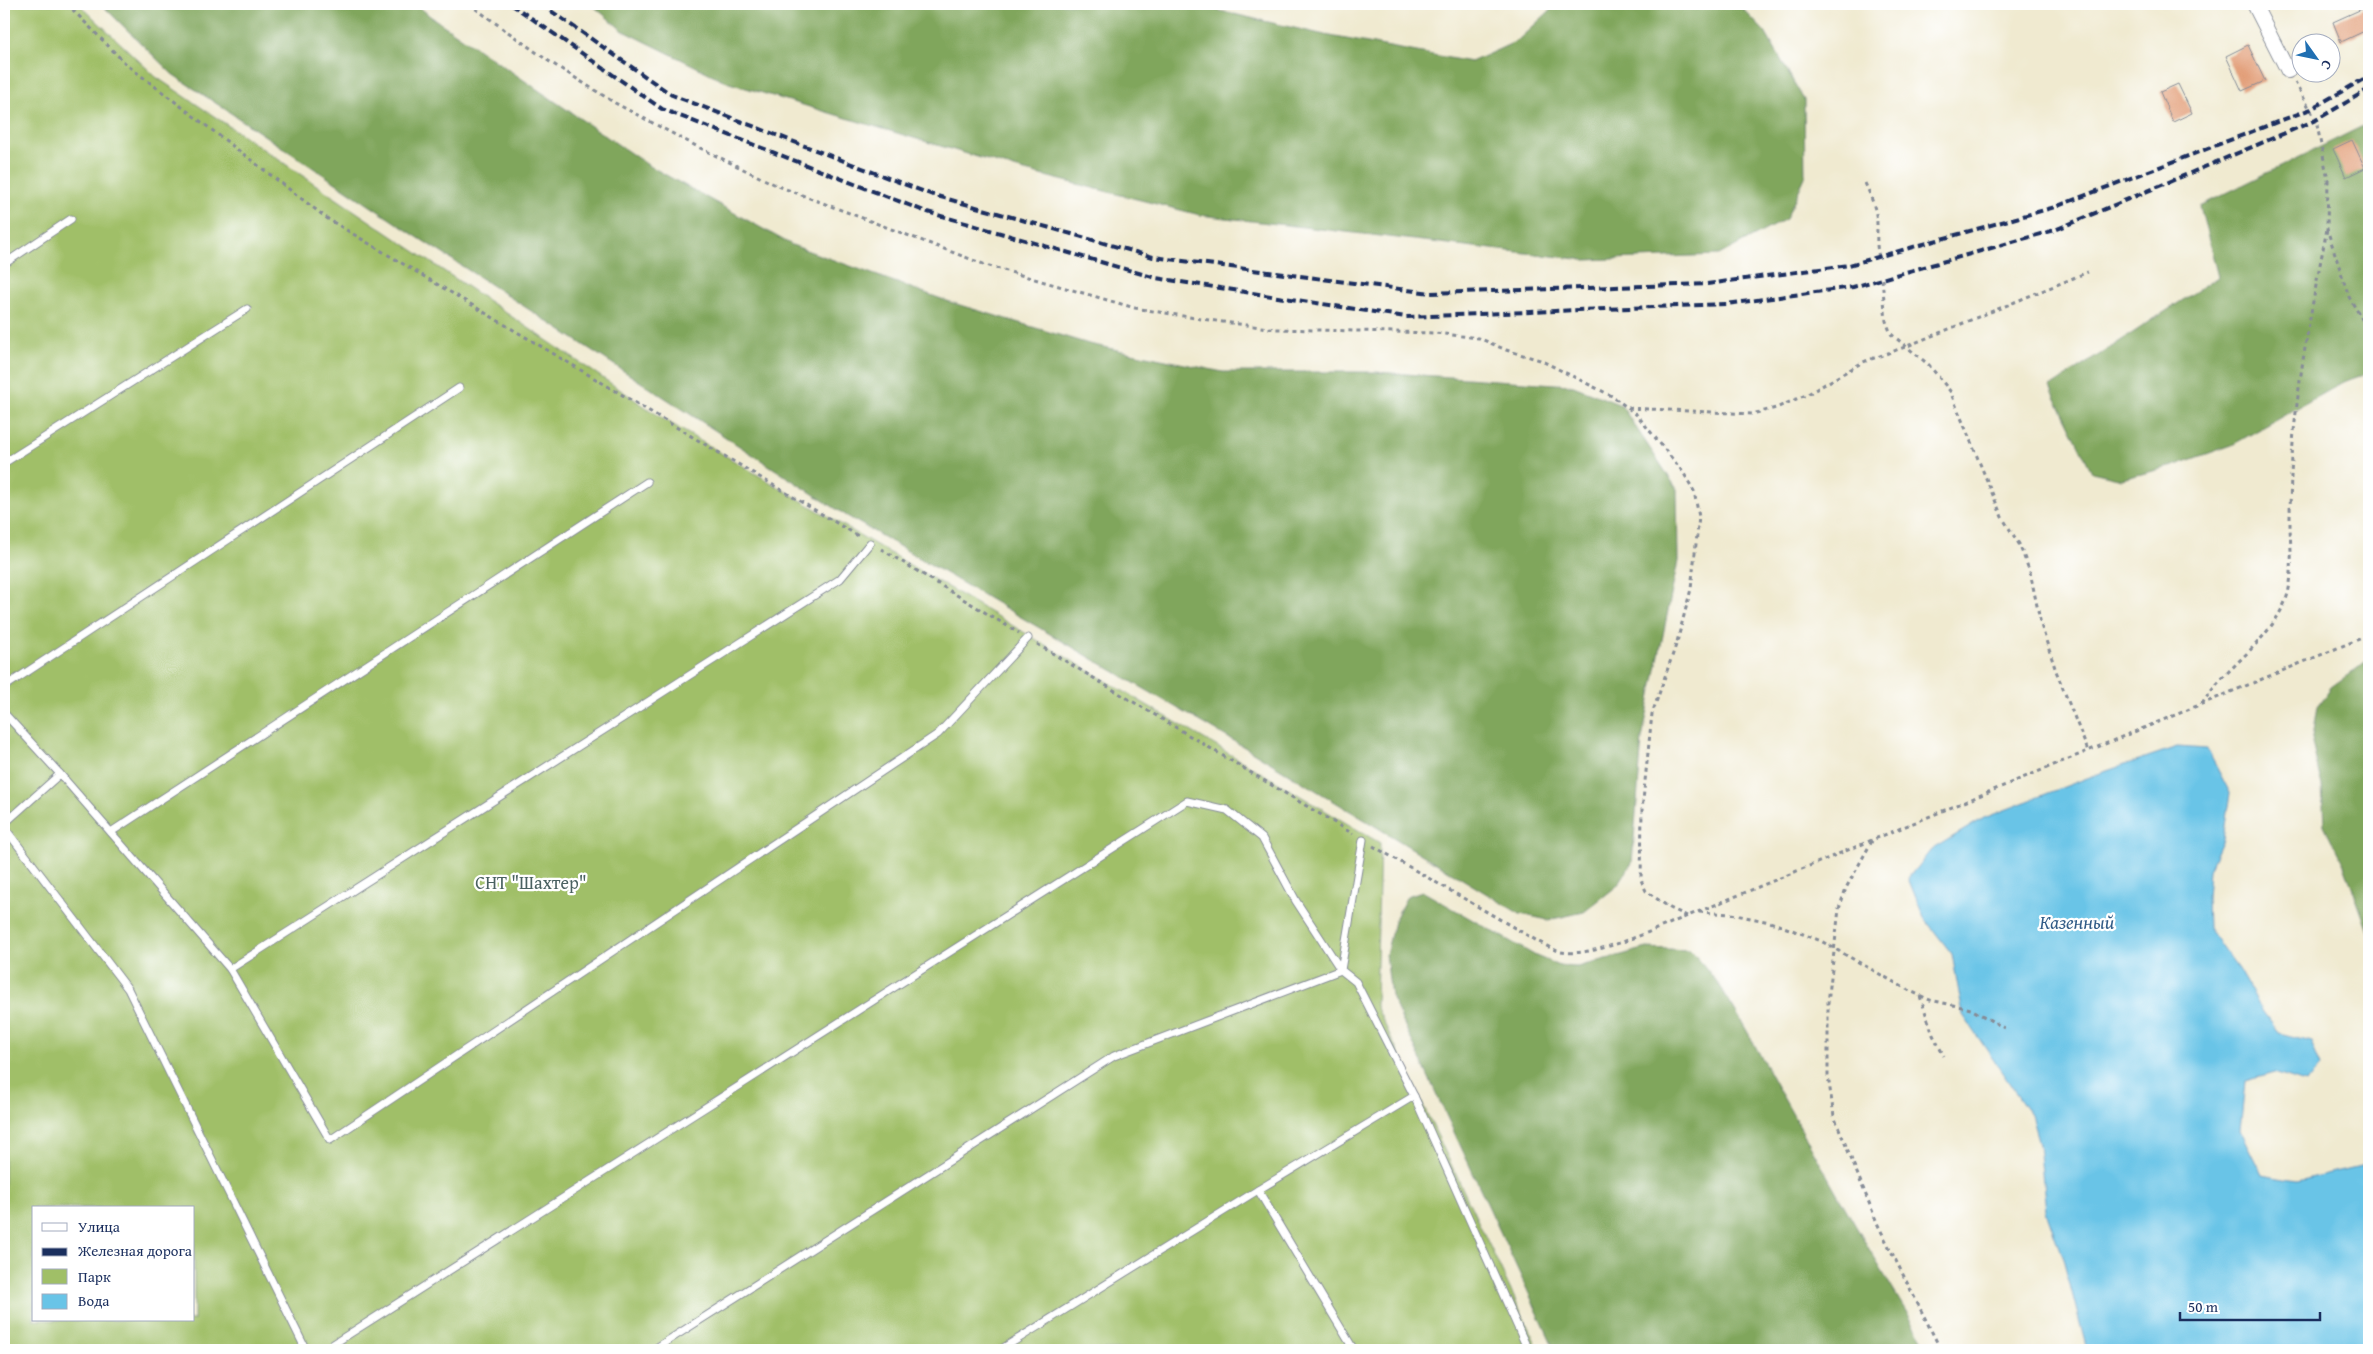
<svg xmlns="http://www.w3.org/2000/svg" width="2373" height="1354" font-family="'Gentium Book Plus',serif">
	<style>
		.green { fill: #a0bf67; stroke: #5e7762; fill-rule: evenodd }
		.forest { fill: #80a65c; stroke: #4e6a5d }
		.water { fill: #69c4e7; stroke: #427aa2 }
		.building { fill: #e19a72 }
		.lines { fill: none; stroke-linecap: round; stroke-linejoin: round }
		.service-casing { stroke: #868c97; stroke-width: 9 }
		.minor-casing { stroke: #868c97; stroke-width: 16 }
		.path { stroke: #868c97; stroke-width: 3; stroke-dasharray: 4 4; stroke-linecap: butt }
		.service { stroke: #fff; stroke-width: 7 }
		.minor { stroke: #fff; stroke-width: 14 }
		.rail { stroke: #1b2f5e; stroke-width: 4; stroke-dasharray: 8 4; stroke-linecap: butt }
		.labels { text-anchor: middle; stroke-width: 4.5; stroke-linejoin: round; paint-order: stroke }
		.park-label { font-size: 18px; fill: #4a6161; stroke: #fff }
		.water-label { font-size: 19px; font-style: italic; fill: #325c87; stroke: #fff }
	</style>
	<rect width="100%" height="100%" fill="#fff"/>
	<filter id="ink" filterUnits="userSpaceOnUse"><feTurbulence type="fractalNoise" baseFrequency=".02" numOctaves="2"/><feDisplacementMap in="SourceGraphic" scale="10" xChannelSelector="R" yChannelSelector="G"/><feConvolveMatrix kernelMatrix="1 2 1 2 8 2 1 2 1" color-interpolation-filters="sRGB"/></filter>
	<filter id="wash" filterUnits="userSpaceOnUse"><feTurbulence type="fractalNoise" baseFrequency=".0096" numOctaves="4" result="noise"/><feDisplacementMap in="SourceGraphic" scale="20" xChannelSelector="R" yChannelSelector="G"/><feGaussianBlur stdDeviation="1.12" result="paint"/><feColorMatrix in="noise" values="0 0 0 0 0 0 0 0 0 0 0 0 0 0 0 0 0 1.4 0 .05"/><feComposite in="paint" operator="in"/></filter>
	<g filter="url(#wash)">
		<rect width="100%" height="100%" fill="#f0ead0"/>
		<path class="green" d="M4,4H79L156,77L665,420L1380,843L1376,1006L1539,1350H4ZM34,1208H194V1320H34Z"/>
		<g class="forest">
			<path d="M101,4H416L430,16L648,165L792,245L950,302L1089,344L1223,372H1375L1571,385L1621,405L1677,489L1678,561L1642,739L1632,863L1617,886L1584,912L1548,920L1520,914L1251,751L847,516L411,233L172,74Z"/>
			<path d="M591,4H1190L1325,35L1471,62L1517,41L1557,4H1738L1765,32L1804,100L1805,177L1786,219L1719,255L1586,260L1200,215L1021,170L729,83L622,30Z"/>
			<path d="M2369,123V373L2343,382L2232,445L2173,466L2122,479L2092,472L2050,387L2218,277L2200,206Z"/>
			<path d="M2369,660V934L2344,865L2324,825L2322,786L2312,743L2318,706L2331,687Z"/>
			<path d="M1422,891L1536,956L1560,966L1577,967L1647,948L1690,950C1730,991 1755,1048 1783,1097C1831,1182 1878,1268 1930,1350H1555L1391,996L1386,955L1394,921L1407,896Z"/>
		</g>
		<path class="water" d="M2177,747L2207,749L2230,793L2223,839L2209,870L2207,898L2208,928L2238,969L2263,1012L2279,1033L2311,1041L2321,1066L2305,1083L2274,1073L2245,1081L2240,1131L2262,1175L2297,1181L2369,1164V1350H2087L2064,1262L2046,1211L2039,1144L2031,1115L1963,1015L1952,954L1924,918L1908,878L1931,850L1984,818L2095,775Z"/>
		<g id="blocks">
			<g class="building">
				<path d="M2364,8L2369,19V29L2341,42L2333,22Z"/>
				<path d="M2248,45L2265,81L2242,91L2226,56Z"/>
				<path d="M2178,84L2192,113L2173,122L2160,92Z"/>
				<path d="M2352,140L2365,168L2346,177L2333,149Z"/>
			</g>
		</g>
	</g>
	<g filter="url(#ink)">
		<use href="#blocks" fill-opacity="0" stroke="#868c97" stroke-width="1"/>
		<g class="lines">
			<defs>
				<g id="service">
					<path d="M4,264L71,219"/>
					<path d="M4,463L247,309"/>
					<path d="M4,687L459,388"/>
					<path d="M4,713L60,774L4,824"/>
					<path d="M60,774L230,969L330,1140L938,734L1028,638"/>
					<path d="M4,827L128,989L306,1350"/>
					<path d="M111,832L647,482"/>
					<path d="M1363,840L1341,970L1356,982L1414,1096L1528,1350"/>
					<path d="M230,969L840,579L870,543"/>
					<path d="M1258,1190L1354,1350"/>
					<path d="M324,1350L1187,801L1227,810L1262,838L1296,901L1341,970L1114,1056L653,1350"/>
					<path d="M1000,1350L1258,1190L1414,1096"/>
				</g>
				<path id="minor" d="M2254,4L2288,71"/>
			</defs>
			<use href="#service" class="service-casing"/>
			<use href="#minor" class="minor-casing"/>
			<g class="path">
				<path d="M67,4L127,65L328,219L860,537"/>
				<path d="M469,4L547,60L615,103L698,147L778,186L986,265L1135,308L1201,319L1276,329L1435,333L1479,338L1506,350L1540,360L1612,396L1637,415L1683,472L1694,491L1699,517L1691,589L1677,642L1652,714L1642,810L1641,880L1646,891L1670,908L1687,916"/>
				<path d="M2295,82L2316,120L2328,180L2327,229L2349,297L2369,331"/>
				<path d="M1865,183C1871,196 1877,211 1877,225C1877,236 1876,246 1879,257"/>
				<path d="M1882,279L1886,321L1891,334L1929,365L1950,391L2002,517L2019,544L2030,572L2041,625L2056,671L2088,751"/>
				<path d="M1628,408L1752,414L1776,408L1808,394L1863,362L1905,347L2088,272"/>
				<path d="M881,549L1019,633"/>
				<path d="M1037,644L1353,834"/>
				<path d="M2202,704C2226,666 2267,644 2285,602C2295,578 2290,547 2290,523C2290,496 2291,469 2293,443C2299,371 2313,300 2327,229"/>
				<path d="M1872,841L1846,888L1839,909L1828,1003V1076L1834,1116L1878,1225L1941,1350"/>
				<path d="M1373,846L1539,942C1546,945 1553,950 1561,952C1595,958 1655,929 1688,916L2369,635"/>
				<path d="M1699,912L1731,914L1770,922L1803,934L1821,941L1908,990L1930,1000L1971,1009L2004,1028"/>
				<path d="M1920,996L1933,1035L1944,1056"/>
			</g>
			<use href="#service" class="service"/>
			<use href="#minor" class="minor"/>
			<g class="rail">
				<path d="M511,4L662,109L924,211L1156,278L1406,317L1727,304L1853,287L2055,230L2316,120L2369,89"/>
				<path d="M541,4L672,95L930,194L1153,257L1431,293L1707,284L1849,265L2055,207L2311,109L2369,76"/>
			</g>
		</g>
	</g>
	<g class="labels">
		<g class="park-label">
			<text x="531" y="889">СНТ "Шахтер"</text>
		</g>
		<g class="water-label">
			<text x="2077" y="929">Казенный</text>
		</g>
	</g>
	<rect width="2373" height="1354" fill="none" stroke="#fff" stroke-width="20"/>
	<rect x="32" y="1206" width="162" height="115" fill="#ffffff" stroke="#a4acbf"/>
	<rect x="42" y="1223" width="25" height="8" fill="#ffffff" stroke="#a4acbf"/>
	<text x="78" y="1232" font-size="15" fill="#1b2f5e">Улица</text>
	<rect x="42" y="1248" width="25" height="8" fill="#1b2f5e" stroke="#a4acbf"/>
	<text x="78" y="1256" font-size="15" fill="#1b2f5e">Железная дорога</text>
	<rect x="42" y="1269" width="25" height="15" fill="#a0bf67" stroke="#a4acbf"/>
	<text x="78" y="1282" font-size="15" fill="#1b2f5e">Парк</text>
	<rect x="42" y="1294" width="25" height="15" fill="#69c4e7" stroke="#a4acbf"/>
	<text x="78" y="1306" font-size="15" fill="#1b2f5e">Вода</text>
	<g transform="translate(2316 58) rotate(123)"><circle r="24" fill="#ffffff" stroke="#a4acbf"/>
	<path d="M0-4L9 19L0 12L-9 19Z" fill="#1f6fb2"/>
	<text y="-8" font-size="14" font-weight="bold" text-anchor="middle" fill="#1b2f5e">С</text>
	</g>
	<path d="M2180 1312v8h140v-8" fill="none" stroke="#1b2f5e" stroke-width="2.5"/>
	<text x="2188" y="1312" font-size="15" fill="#1b2f5e" stroke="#ffffff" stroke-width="4" paint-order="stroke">50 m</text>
</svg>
